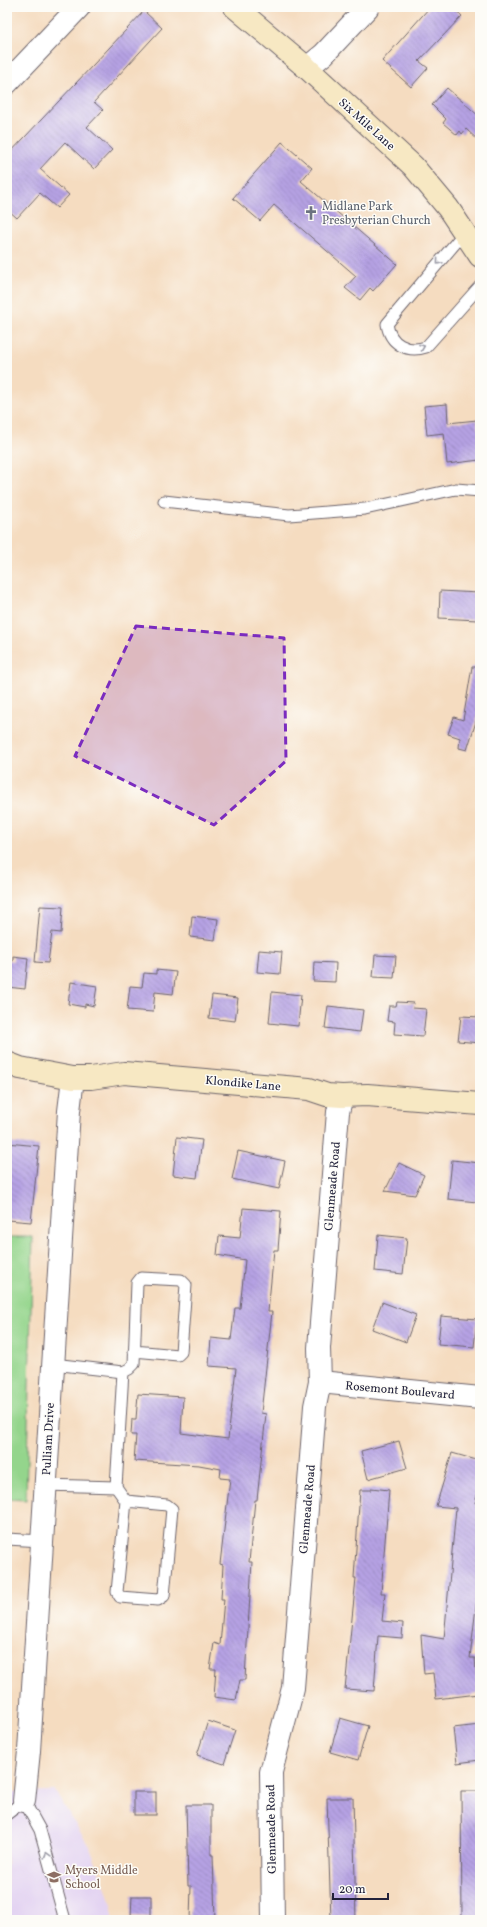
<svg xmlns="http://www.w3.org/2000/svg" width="487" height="1927" font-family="Vollkorn,serif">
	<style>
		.built { fill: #e3d3f2 }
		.pitch { fill: #94d58c; stroke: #5b7c64 }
		.building { fill: url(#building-back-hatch) }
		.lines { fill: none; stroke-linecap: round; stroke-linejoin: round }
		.lane-casing { stroke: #6c636a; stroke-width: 13 }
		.street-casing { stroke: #6c636a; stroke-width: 24 }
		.secondary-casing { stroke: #6c636a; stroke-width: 24 }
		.lane { stroke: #fff; stroke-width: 11 }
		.street { stroke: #fff; stroke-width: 22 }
		.secondary { stroke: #f7e8c3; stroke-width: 22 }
		.oneway { stroke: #9c9ca7 }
		.marked { fill: #7b2cbf; fill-opacity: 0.2; stroke: #7b2cbf; stroke-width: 3; stroke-dasharray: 8 5; stroke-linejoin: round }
		.labels { text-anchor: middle; stroke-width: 3; stroke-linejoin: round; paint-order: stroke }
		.street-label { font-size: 12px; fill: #22223b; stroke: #fdfcf7 }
		.worship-label { font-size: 12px; fill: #5b616d; stroke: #fdfcf7; text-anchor: start }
		.education-label { font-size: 12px; fill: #785e54; stroke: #fdfcf7; text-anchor: start }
	</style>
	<defs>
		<pattern id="building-back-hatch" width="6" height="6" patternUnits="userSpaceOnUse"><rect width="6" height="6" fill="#b6a2e4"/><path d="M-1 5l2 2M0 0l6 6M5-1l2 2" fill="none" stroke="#9484ba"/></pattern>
	</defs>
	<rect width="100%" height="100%" fill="#fdfcf7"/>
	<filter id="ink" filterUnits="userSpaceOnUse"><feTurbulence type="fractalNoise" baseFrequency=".025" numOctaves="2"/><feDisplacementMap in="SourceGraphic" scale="8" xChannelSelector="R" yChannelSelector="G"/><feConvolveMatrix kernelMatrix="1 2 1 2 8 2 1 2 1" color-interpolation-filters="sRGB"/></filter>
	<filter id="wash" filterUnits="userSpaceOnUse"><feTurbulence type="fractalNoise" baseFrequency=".012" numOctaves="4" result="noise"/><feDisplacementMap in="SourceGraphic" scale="16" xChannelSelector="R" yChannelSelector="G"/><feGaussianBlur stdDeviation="0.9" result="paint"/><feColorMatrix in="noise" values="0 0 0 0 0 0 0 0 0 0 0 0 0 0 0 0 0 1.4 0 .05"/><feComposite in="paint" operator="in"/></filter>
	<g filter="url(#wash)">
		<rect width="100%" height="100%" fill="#f5dcc0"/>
		<path class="built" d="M55,1791L90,1848L112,1905V1920H7V1792Z"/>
		<path class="pitch" d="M7,1237H33L26,1500L7,1499Z"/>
		<g id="blocks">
			<g class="building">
				<path d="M430,7H452L462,16L419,61L428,68L411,87L382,61Z"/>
				<path d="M144,11L162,28L94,102L103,110L87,127L112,150L94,169L65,142L40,169L69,195L57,208L40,193L17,218L7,209V156Z"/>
				<path d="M447,88L480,117V142L466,129L462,134L460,131L457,135L443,123L446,119L432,105Z"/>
				<path d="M282,142L312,168L301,181L397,264L373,291L370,288L360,300L345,288L356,276L274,205L260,221L233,198Z"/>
				<path d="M447,404L448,423L477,420L478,430H480V460L447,464L444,433L427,435L424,406Z"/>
				<path d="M440,591L479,593L477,620L439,618Z"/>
				<path d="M472,667H480V709L467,750L459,748L460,738L448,734L454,717L463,720Z"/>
				<path d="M40,906L63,907L61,933L52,932L48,963L35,962Z"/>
				<path d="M192,916L218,919L215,940L190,937Z"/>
				<path d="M259,950L282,952L280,974L257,972Z"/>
				<path d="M375,955L396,956L394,978L373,977Z"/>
				<path d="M13,956L28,958L25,989L7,987V960L13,961Z"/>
				<path d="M314,962L336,963L335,982L313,981Z"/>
				<path d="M156,970L176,972L173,994L155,992L153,1012L127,1010L130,986L142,987L144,973L156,974Z"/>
				<path d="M71,982L97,986L94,1006L85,1004V1007L68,1004Z"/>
				<path d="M272,992L301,995L298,1026L269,1023Z"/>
				<path d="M212,995L238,998L235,1021L209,1018Z"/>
				<path d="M397,1002L414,1003L413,1008L426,1009L423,1036L394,1034L395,1022L387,1021L389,1006H396Z"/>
				<path d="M328,1006L363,1010L360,1032L325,1028Z"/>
				<path d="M461,1016L480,1017V1043L458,1041Z"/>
				<path d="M177,1137L202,1140L197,1178L173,1175Z"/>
				<path d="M7,1143L39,1146L31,1222L7,1220Z"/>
				<path d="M238,1151L285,1161L279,1189L232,1179Z"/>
				<path d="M452,1160L480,1163L477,1202L448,1199Z"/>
				<path d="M399,1163L424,1175L415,1195L385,1191Z"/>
				<path d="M243,1208L281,1211L278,1250H274L268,1312H272L261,1413L266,1414L257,1500H255L249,1562H252L246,1661L245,1680H240L236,1700L214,1697L216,1669H210L214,1643L220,1645L224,1599H221L223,1565L220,1564L230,1479L220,1478L221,1469L199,1465L134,1461L136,1435H131L132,1419H136L138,1394L183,1397L181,1433L228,1439L236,1368L209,1366L211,1338L231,1340L235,1308H240L245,1260L217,1255L219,1236L240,1238Z"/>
				<path d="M378,1235L407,1238L403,1274L375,1271Z"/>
				<path d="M382,1302L416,1315L406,1342L372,1329Z"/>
				<path d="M441,1316L477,1319L474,1347L438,1344Z"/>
				<path d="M399,1441L407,1468L368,1479L361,1451Z"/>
				<path d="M452,1453L480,1461V1485L475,1503H480V1573L470,1658H475L478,1694L436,1699L433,1673L424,1674L421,1635L444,1639L456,1508L436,1506Z"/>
				<path d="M371,1488L389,1490L381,1593H385L382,1621L403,1623L402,1638L378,1636L374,1691L345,1689L356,1578H354L360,1490H371Z"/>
				<path d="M340,1718L368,1726L358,1760L330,1752Z"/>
				<path d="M208,1721L235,1730L224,1764L197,1755Z"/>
				<path d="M480,1725V1760L457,1763L453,1728Z"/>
				<path d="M461,1791H480V1920H462Z"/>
				<rect x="134" y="1792" width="22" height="23"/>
				<path d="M327,1798H353L356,1920H331Z"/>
				<path d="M186,1805H211V1855H213L215,1920H190L191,1886H188Z"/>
				<path d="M132,1896H151V1917L131,1916Z"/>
			</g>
		</g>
	</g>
	<g filter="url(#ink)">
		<use href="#blocks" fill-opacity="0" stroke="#6c636a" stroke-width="1"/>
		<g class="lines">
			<defs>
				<g id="lane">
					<path d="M464,233L392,318L387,324C390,344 407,353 426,347L480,286"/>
					<path d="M164,501L289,515L365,509L456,489L480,491"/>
					<path d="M53,1364L123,1372L129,1369L134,1364L137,1283L141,1278L181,1280L186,1285L181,1352L178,1355L134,1351"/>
					<path d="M45,1485L116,1487L123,1372"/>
					<path d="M116,1487L126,1501L117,1592L120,1597L158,1600L164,1596L172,1509L167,1505L126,1501"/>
					<path d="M7,1539L42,1541"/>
					<path d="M7,1814L24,1801L40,1830L65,1920"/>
				</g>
				<g id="street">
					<path d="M307,68L324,54L368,7"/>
					<path d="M7,83L79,7"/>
					<path d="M320,1382L480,1398"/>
					<path d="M24,1801L29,1751L69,1111L73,1078"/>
					<path d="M273,1920L271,1772L293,1688L315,1406L320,1382L319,1348L338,1112L342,1096"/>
				</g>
				<g id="secondary">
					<path d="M235,7L307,68L413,166L448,208L480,256"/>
					<path d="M7,1063L20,1068L73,1078H91L124,1073L309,1089L327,1095L342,1096L367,1095L480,1104"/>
				</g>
			</defs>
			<use href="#lane" class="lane-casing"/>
			<use href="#street" class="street-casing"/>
			<use href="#secondary" class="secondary-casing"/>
			<use href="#lane" class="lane"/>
			<use href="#street" class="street"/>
			<use href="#secondary" class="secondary"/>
		</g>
		<defs><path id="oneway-chevron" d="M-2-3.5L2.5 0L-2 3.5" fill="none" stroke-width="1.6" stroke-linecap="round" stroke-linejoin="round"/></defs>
		<g class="oneway">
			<use href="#oneway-chevron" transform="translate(439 262) rotate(130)"/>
			<use href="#oneway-chevron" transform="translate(422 347) rotate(-21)"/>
			<use href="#oneway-chevron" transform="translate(47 1855) rotate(-106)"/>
		</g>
	</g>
	<path class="marked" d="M136,626L284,638L286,761L214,825L75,756Z"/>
	<defs>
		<symbol id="church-bare" viewBox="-9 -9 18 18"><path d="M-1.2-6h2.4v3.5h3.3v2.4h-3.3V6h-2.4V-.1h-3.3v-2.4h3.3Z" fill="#6b7280" stroke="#fdfcf7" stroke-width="2.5" paint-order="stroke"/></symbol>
		<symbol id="school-bare" viewBox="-9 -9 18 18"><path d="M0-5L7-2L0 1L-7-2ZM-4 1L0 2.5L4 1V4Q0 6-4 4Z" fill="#8d6e63" stroke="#fdfcf7" stroke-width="2.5" paint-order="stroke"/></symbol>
	</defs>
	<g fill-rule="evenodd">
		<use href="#church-bare" x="301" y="203" width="20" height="20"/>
		<use href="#school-bare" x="44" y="1867" width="20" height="20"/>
	</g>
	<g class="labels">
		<g class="street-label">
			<text transform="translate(367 124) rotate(42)" y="4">Six Mile Lane</text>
			<text transform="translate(243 1083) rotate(5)" y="4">Klondike Lane</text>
			<text transform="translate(332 1186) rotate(-85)" y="4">Glenmeade Road</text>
			<text transform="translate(400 1390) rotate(5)" y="4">Rosemont Boulevard</text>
			<text transform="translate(48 1439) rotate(-87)" y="4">Pulliam Drive</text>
			<text transform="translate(307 1509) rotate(-85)" y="4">Glenmeade Road</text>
			<text transform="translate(271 1829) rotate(-91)" y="4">Glenmeade Road</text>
		</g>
		<g class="worship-label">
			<text x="322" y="210">Midlane Park<tspan x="322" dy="14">Presbyterian Church</tspan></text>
		</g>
		<g class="education-label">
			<text x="65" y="1874">Myers Middle<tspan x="65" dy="14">School</tspan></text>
		</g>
	</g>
	<rect width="487" height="1927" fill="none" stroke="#fdfcf7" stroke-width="24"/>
	<path d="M333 1893v6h55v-6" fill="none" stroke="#22223b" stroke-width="2"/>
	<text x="339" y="1893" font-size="12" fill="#22223b" stroke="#fdfcf7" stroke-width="3" paint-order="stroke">20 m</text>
</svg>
